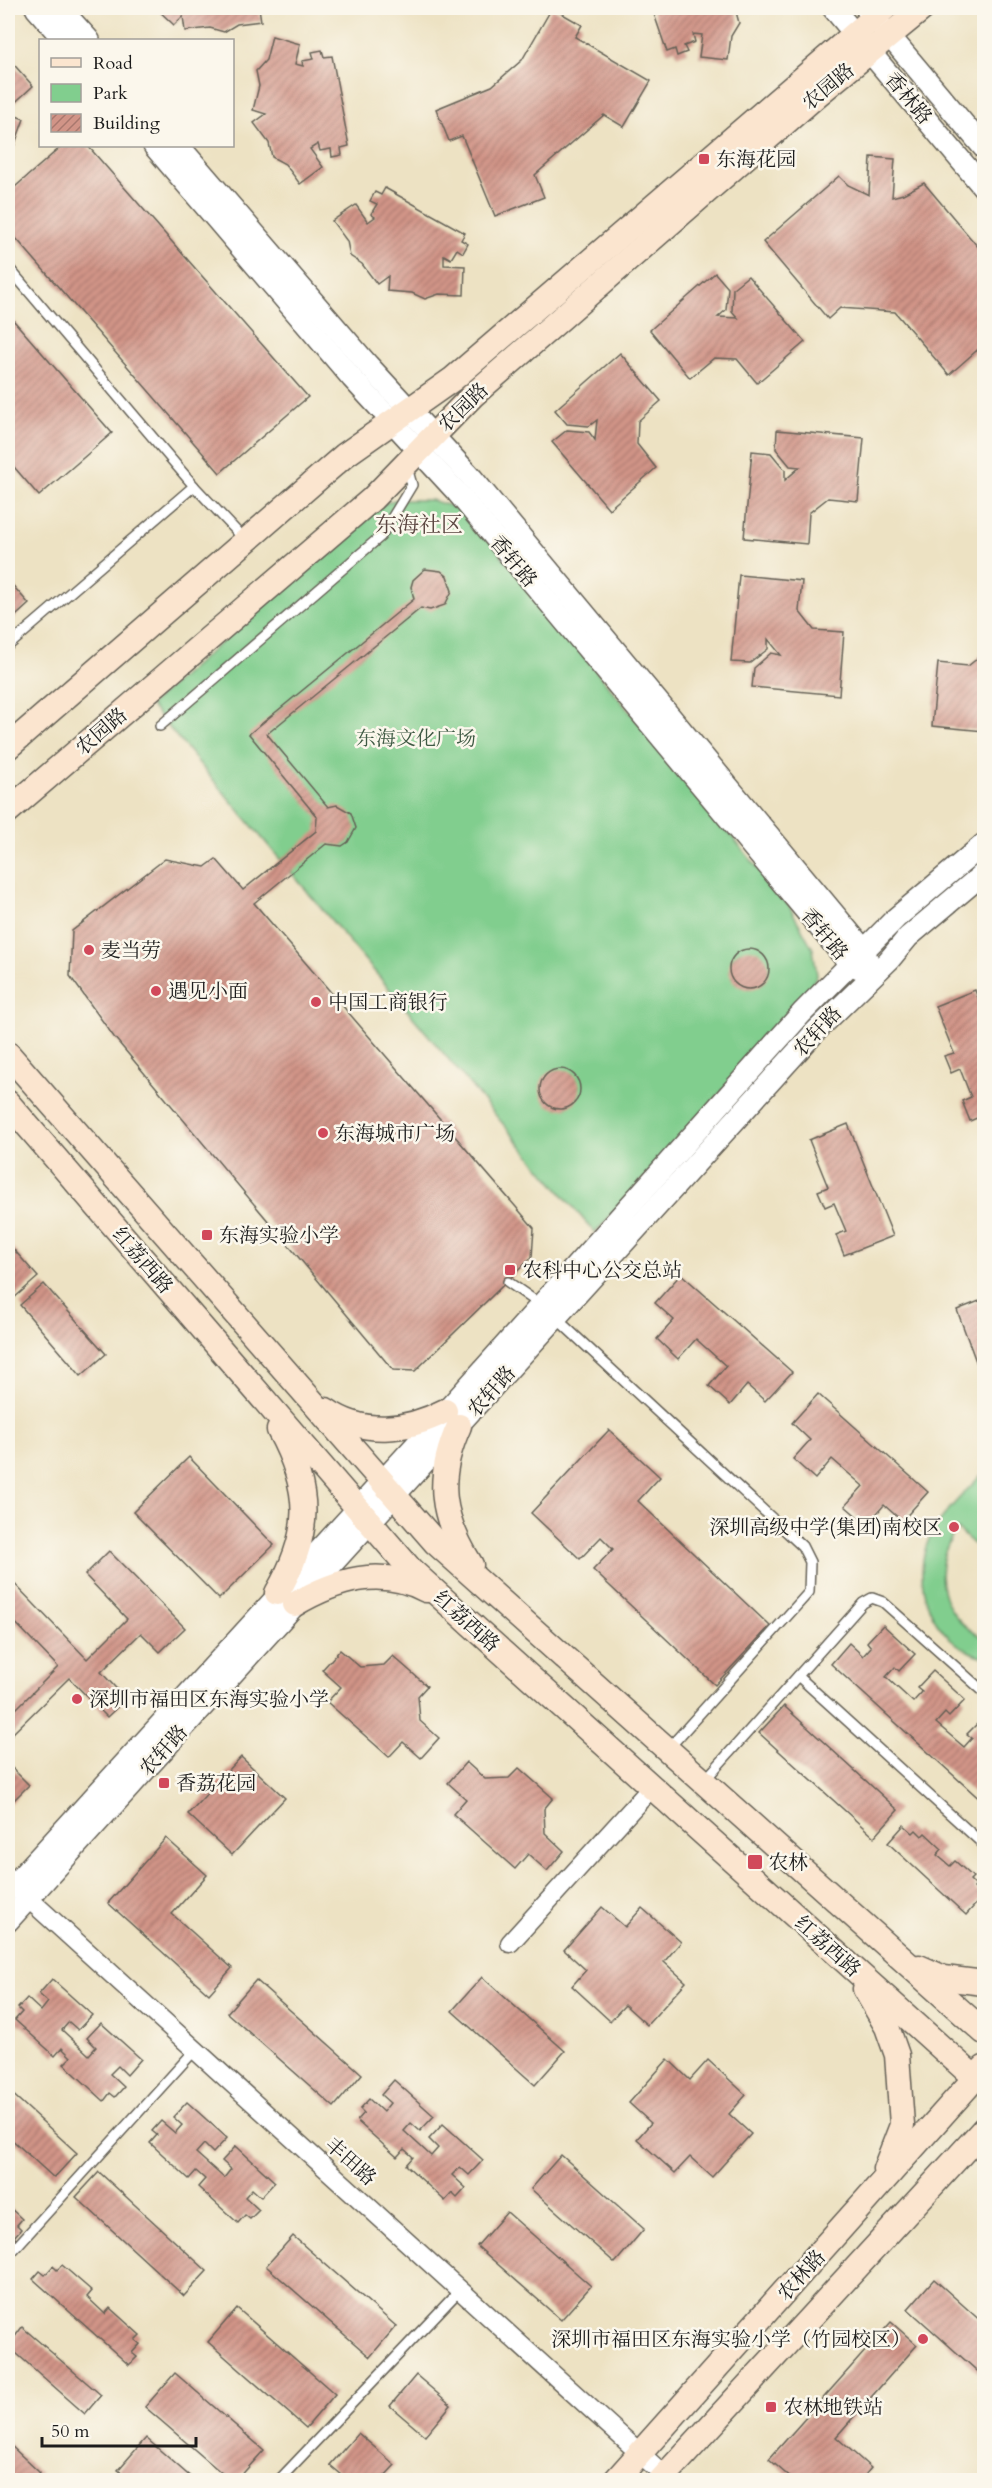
<svg xmlns="http://www.w3.org/2000/svg" width="992" height="2488" font-family="Cardo,'Noto Serif SC',serif">
	<style>
		.park { fill: #81ce8e; stroke: #4e7555; stroke-width: 1.5 }
		.building { fill: url(#building-hatch) }
		.lines { fill: none; stroke-linecap: round; stroke-linejoin: round }
		.service-casing { stroke: #656156; stroke-width: 12 }
		.minor-casing { stroke: #656156; stroke-width: 21 }
		.tertiary-casing { stroke: #656156; stroke-width: 24 }
		.secondary-casing { stroke: #656156; stroke-width: 27 }
		.service { stroke: #fff; stroke-width: 9 }
		.minor { stroke: #fff; stroke-width: 18 }
		.tertiary { stroke: #fff; stroke-width: 21 }
		.secondary { stroke: #fbe5cf; stroke-width: 24 }
		.poi-dot { fill: #d1495b; stroke: #fbf7ec; stroke-width: 2 }
		.labels { text-anchor: middle; stroke-width: 5; stroke-linejoin: round; paint-order: stroke }
		.street-label { font-size: 20px; fill: #1c1c1c; stroke: #fbf7ec }
		.poi-label { font-size: 20px; fill: #1c1c1c; stroke: #fbf7ec; text-anchor: start }
		.park-label { font-size: 20px; fill: #3f5a44; stroke: #fbf7ec }
		.quarter-label { font-size: 22px; fill: #5b4641; stroke: #fbf7ec }
	</style>
	<defs>
		<pattern id="building-hatch" width="6" height="6" patternUnits="userSpaceOnUse" patternTransform="scale(1.5)"><rect width="6" height="6" fill="#d19487"/><path d="M-1 1l2-2M0 6l6-6M5 7l2-2" fill="none" stroke="#a9786e"/></pattern>
	</defs>
	<rect width="100%" height="100%" fill="#fbf7ec"/>
	<filter id="ink" filterUnits="userSpaceOnUse"><feTurbulence type="fractalNoise" baseFrequency=".0167" numOctaves="2"/><feDisplacementMap in="SourceGraphic" scale="12" xChannelSelector="R" yChannelSelector="G"/><feConvolveMatrix kernelMatrix="1 2 1 2 8 2 1 2 1" color-interpolation-filters="sRGB"/></filter>
	<filter id="wash" filterUnits="userSpaceOnUse"><feTurbulence type="fractalNoise" baseFrequency=".008" numOctaves="4" result="noise"/><feDisplacementMap in="SourceGraphic" scale="24" xChannelSelector="R" yChannelSelector="G"/><feGaussianBlur stdDeviation="1.35" result="paint"/><feColorMatrix in="noise" values="0 0 0 0 0 0 0 0 0 0 0 0 0 0 0 0 0 1.4 0 .05"/><feComposite in="paint" operator="in"/></filter>
	<g filter="url(#wash)">
		<rect width="100%" height="100%" fill="#ede2c3"/>
		<g class="park">
			<path d="M394,500H431L464,510L789,906L813,949L817,975L801,1003L595,1233L150,705L375,507Z"/>
			<path d="M984,1472V1553L957,1529C928,1569 940,1617 984,1638V1657C931,1643 906,1578 933,1531C946,1509 968,1490 984,1472Z"/>
		</g>
		<g id="blocks">
			<g class="building">
				<path d="M156,8H259L261,21L237,24L224,32L210,28L185,31L183,16L174,25Z"/>
				<path d="M552,8L582,25L575,37L651,81L624,127L604,115L535,175L544,197L495,216L462,136L449,141L436,109L492,86L522,60Z"/>
				<path d="M652,8H735L739,23L731,36L728,60L699,57L702,35L693,34L695,42L684,46L687,52L677,56L675,49L667,52Z"/>
				<path d="M272,36L300,44L295,64L303,66L302,61L314,59L312,52L322,50L324,57L332,56L349,146L341,148L342,155L332,157L331,149L320,151L318,144L310,149L323,167L300,184L285,164L272,157L269,143L254,123L266,114L253,110L259,86L256,71L266,60Z"/>
				<path d="M8,58L33,86L8,109Z"/>
				<path d="M8,113L24,119L8,163Z"/>
				<path d="M62,146H88L308,397L220,473L8,229V193Z"/>
				<path d="M871,157L895,159L892,197L903,194L924,183L984,254V344L949,375L895,312L840,308L828,319L763,242L839,176L848,185L869,195Z"/>
				<path d="M385,188L465,233L461,240L468,244L463,253L457,249L451,259L444,255V265L465,266L464,295L439,294L425,299L412,293L387,291L388,276L377,284L362,264L350,256L347,241L332,221L356,205L368,222L375,217L371,214L377,204L370,201L375,192L381,195Z"/>
				<path d="M715,273L728,288L726,310L718,317L738,318L732,311L733,288L748,276L805,342L757,383L737,359L714,358L690,378L650,330Z"/>
				<path d="M14,321L112,433L39,496L8,460V326Z"/>
				<path d="M620,353L661,401L638,421L637,444L656,468L609,509L552,442L567,430L589,432L595,440L597,420L589,426L567,424L555,410Z"/>
				<path d="M777,430L864,438L858,501L828,498L809,513L807,544L744,538L752,451L771,453L785,470V480L800,467L790,466L776,449Z"/>
				<path d="M425,569L441,571L447,576L452,591L445,605L430,610L421,608L267,734L328,807L337,805L351,813L356,828L348,842L342,846L326,844L254,903L534,1228L532,1257L415,1371L393,1370L114,1037L70,976L72,931L165,859L205,867L216,859L243,890L316,831L317,817L249,734L414,599L411,587L413,580Z"/>
				<path d="M739,575L802,581L799,611L814,630L844,632L839,695L752,687L754,668L771,653L781,655L768,639V649L750,663L731,662Z"/>
				<path d="M8,580L29,604L8,623Z"/>
				<path d="M984,653V731L932,726L938,663L968,666Z"/>
				<circle cx="749" cy="969" r="20"/>
				<path d="M975,990L984,1014V1115L970,1121L962,1101L971,1097L960,1069L951,1073L944,1056L954,1053L935,1006Z"/>
				<circle cx="560" cy="1089" r="20"/>
				<path d="M848,1124L893,1236L844,1255L836,1235L846,1231L834,1203L825,1207L818,1191L828,1187L809,1140Z"/>
				<path d="M8,1243L38,1277L13,1299L8,1292Z"/>
				<path d="M681,1274L792,1372L765,1401L747,1385L730,1405L709,1386L726,1366L696,1339L678,1359L657,1339L674,1320L655,1303Z"/>
				<path d="M44,1284L106,1354L81,1376L20,1305Z"/>
				<path d="M984,1299V1383L957,1310Z"/>
				<path d="M818,1394L928,1492L902,1521L884,1505L867,1525L845,1506L863,1486L832,1459L815,1479L793,1459L810,1440L792,1423Z"/>
				<path d="M609,1430L660,1477L638,1501L770,1626L715,1685L593,1570L613,1549L601,1537L580,1559L531,1513Z"/>
				<path d="M189,1457L274,1545L219,1599L133,1512Z"/>
				<path d="M109,1551L185,1628L160,1652L141,1633L101,1672L126,1699L107,1717L69,1678L8,1738V1717L58,1667L8,1615V1577L87,1659L127,1619L85,1575Z"/>
				<path d="M883,1625L915,1654L899,1671L895,1667L886,1677L913,1702L922,1692L917,1688L933,1671L965,1700L949,1717L945,1713L936,1723L964,1747L972,1738L967,1734L984,1717V1803L831,1664L849,1643L863,1656L871,1647L867,1642Z"/>
				<path d="M340,1650L360,1667L384,1665L393,1656L427,1686L418,1696L420,1721L439,1738L421,1758L403,1742L389,1757L327,1702L341,1687L322,1670Z"/>
				<path d="M784,1706L898,1810L874,1837L759,1733Z"/>
				<path d="M241,1757L285,1798L232,1855L188,1814Z"/>
				<path d="M466,1762L485,1779L509,1778L519,1768L553,1798L544,1809L545,1833L564,1851L547,1871L528,1854L515,1869L453,1814L466,1799L448,1783Z"/>
				<path d="M8,1764L29,1785L8,1806Z"/>
				<path d="M904,1825L913,1833L916,1830L922,1836L925,1833L942,1849L937,1855L950,1866L955,1861L973,1877L970,1880L976,1886L974,1888L983,1896L966,1915L888,1843Z"/>
				<path d="M166,1838L207,1875L172,1914L232,1968L209,1994L108,1903Z"/>
				<path d="M602,1907L625,1927L642,1908L681,1942L664,1962L686,1982L647,2025L625,2005L610,2021L572,1986L586,1970L564,1950Z"/>
				<path d="M482,1977L565,2051L535,2085L452,2011Z"/>
				<path d="M52,1979L92,2015L78,2030L69,2022L62,2030L89,2055L96,2047L87,2038L101,2023L141,2059L127,2075L118,2066L110,2074L124,2087L115,2097L110,2093L104,2101L64,2064L71,2057L62,2048L55,2056L15,2020L22,2012L18,2008L27,1998L41,2011L48,2002L39,1994Z"/>
				<path d="M256,1980L362,2074L334,2107L227,2013Z"/>
				<path d="M668,2059L690,2080L708,2060L746,2095L729,2114L751,2134L712,2177L690,2157L675,2173L637,2139L651,2123L629,2103Z"/>
				<path d="M394,2080L434,2116L420,2131L411,2123L404,2131L431,2156L438,2148L429,2139L443,2124L483,2160L469,2175L460,2167L452,2175L466,2188L457,2198L452,2193L445,2201L406,2165L413,2157L404,2149L397,2157L357,2121L364,2113L360,2109L369,2099L383,2112L390,2103L381,2095Z"/>
				<path d="M8,2090L77,2153L54,2178L8,2136Z"/>
				<path d="M187,2102L227,2138L213,2153L204,2144L196,2153L224,2178L231,2169L222,2161L236,2146L275,2182L261,2197L252,2189L245,2197L259,2210L250,2219L245,2215L238,2223L198,2187L205,2179L196,2171L189,2179L150,2143L157,2135L152,2131L161,2121L175,2133L182,2125L173,2117Z"/>
				<path d="M561,2155L644,2229L615,2263L531,2189Z"/>
				<path d="M99,2172L207,2271L184,2296L76,2197Z"/>
				<path d="M8,2206L22,2219L17,2225L21,2229L14,2237L19,2242L11,2250L8,2247Z"/>
				<path d="M507,2212L591,2286L561,2320L477,2246Z"/>
				<path d="M293,2236L396,2326L370,2357L266,2266Z"/>
				<path d="M62,2265L92,2291L87,2297L105,2314L110,2308L140,2335L135,2340L140,2344L132,2353L137,2357L129,2365L33,2279L40,2271L45,2275L53,2266L57,2270Z"/>
				<path d="M934,2279L984,2324V2377L908,2309Z"/>
				<path d="M237,2308L335,2394L306,2428L208,2342Z"/>
				<path d="M891,2322L917,2345L836,2437L871,2468L861,2480H793L769,2459Z"/>
				<path d="M22,2327L101,2395L85,2414L8,2346Z"/>
				<path d="M175,2373L264,2450L237,2480H230L145,2407Z"/>
				<path d="M416,2375L451,2405L425,2436L390,2406Z"/>
				<path d="M358,2433L395,2465L381,2480H348L330,2465Z"/>
				<path d="M146,2438L194,2480H131L118,2470Z"/>
				<path d="M8,2443L40,2473L33,2480H8Z"/>
			</g>
		</g>
	</g>
	<g filter="url(#ink)">
		<use href="#blocks" fill-opacity="0" stroke="#656156" stroke-width="1.5"/>
		<g class="lines">
			<defs>
				<g id="service">
					<path d="M8,267L194,486L244,539"/>
					<path d="M8,646L194,486"/>
					<path d="M160,726L381,536L412,485L407,467"/>
					<path d="M508,1282L541,1305"/>
					<path d="M556,1318L802,1546L810,1562L809,1592L668,1749"/>
					<path d="M798,1676L984,1845"/>
					<path d="M704,1781L863,1603L872,1598L883,1602L984,1692"/>
					<path d="M8,2256L195,2050"/>
					<path d="M279,2480L460,2290"/>
				</g>
				<g id="minor">
					<path d="M18,1889L665,2476"/>
					<path d="M510,1943L652,1787"/>
				</g>
				<g id="tertiary">
					<path d="M36,8L64,40"/>
					<path d="M60,8L89,40"/>
					<path d="M833,8L984,188"/>
					<path d="M866,8L984,148"/>
					<path d="M154,146L352,378L457,492L850,964L864,970"/>
					<path d="M179,146L368,365L472,478L864,950L868,961"/>
					<path d="M8,1891L423,1437L802,1013L896,918L984,844"/>
					<path d="M8,1921L816,1031L889,960L908,937L984,873"/>
				</g>
				<g id="secondary">
					<path d="M8,747L345,455L453,379L885,8"/>
					<path d="M8,811L372,499L473,395L818,94L923,8"/>
					<path d="M8,1054L436,1543L984,2032"/>
					<path d="M8,1103L411,1570L975,2078H984"/>
					<path d="M326,1410C363,1436 407,1431 445,1411"/>
					<path d="M459,1426C435,1479 441,1517 471,1565"/>
					<path d="M277,1593C312,1533 312,1491 279,1430"/>
					<path d="M295,1604C336,1580 380,1566 426,1590"/>
					<path d="M919,1967L944,1978L984,1983"/>
					<path d="M865,1989L887,2027L897,2055L902,2125L885,2169"/>
					<path d="M616,2480L984,2068"/>
					<path d="M661,2480L984,2129"/>
				</g>
			</defs>
			<use href="#service" class="service-casing"/>
			<use href="#minor" class="minor-casing"/>
			<use href="#tertiary" class="tertiary-casing"/>
			<use href="#secondary" class="secondary-casing"/>
			<use href="#service" class="service"/>
			<use href="#minor" class="minor"/>
			<use href="#tertiary" class="tertiary"/>
			<use href="#secondary" class="secondary"/>
		</g>
	</g>
	<g class="poi-dot">
		<rect x="698" y="153" width="12" height="12" rx="3"/>
		<circle cx="89" cy="950" r="6"/>
		<circle cx="156" cy="991" r="6"/>
		<circle cx="316" cy="1002" r="6"/>
		<circle cx="323" cy="1133" r="6"/>
		<rect x="201" y="1229" width="12" height="12" rx="3"/>
		<rect x="504" y="1264" width="12" height="12" rx="3"/>
		<circle cx="954" cy="1527" r="6"/>
		<circle cx="77" cy="1699" r="6"/>
		<rect x="158" y="1777" width="12" height="12" rx="3"/>
		<rect x="747" y="1854" width="16" height="16" rx="3"/>
		<circle cx="923" cy="2339" r="6"/>
		<rect x="765" y="2401" width="12" height="12" rx="3"/>
	</g>
	<g class="labels">
		<g class="street-label">
			<text transform="translate(828 86) rotate(-40)" y="7">农园路</text>
			<text transform="translate(909 98) rotate(50)" y="7">香林路</text>
			<text transform="translate(463 407) rotate(-44)" y="7">农园路</text>
			<text transform="translate(514 561) rotate(50)" y="7">香轩路</text>
			<text transform="translate(101 731) rotate(-41)" y="7">农园路</text>
			<text transform="translate(825 934) rotate(50)" y="7">香轩路</text>
			<text transform="translate(817 1031) rotate(-47)" y="7">农轩路</text>
			<text transform="translate(143 1260) rotate(49)" y="7">红荔西路</text>
			<text transform="translate(491 1391) rotate(-48)" y="7">农轩路</text>
			<text transform="translate(467 1621) rotate(42)" y="7">红荔西路</text>
			<text transform="translate(163 1750) rotate(-48)" y="7">农轩路</text>
			<text transform="translate(828 1946) rotate(42)" y="7">红荔西路</text>
			<text transform="translate(351 2161) rotate(42)" y="7">丰田路</text>
			<text transform="translate(801 2275) rotate(-48)" y="7">农林路</text>
		</g>
		<g class="poi-label">
			<text x="716" y="166">东海花园</text>
			<text x="101" y="957">麦当劳</text>
			<text x="168" y="998">遇见小面</text>
			<text x="328" y="1009">中国工商银行</text>
			<text x="335" y="1140">东海城市广场</text>
			<text x="219" y="1242">东海实验小学</text>
			<text x="522" y="1277">农科中心公交总站</text>
			<text x="942" y="1534" text-anchor="end">深圳高级中学(集团)南校区</text>
			<text x="89" y="1706">深圳市福田区东海实验小学</text>
			<text x="176" y="1790">香荔花园</text>
			<text x="768" y="1869">农林</text>
			<text x="911" y="2346" text-anchor="end">深圳市福田区东海实验小学（竹园校区）</text>
			<text x="783" y="2414">农林地铁站</text>
		</g>
		<g class="park-label">
			<text x="416" y="745">东海文化广场</text>
		</g>
		<g class="quarter-label">
			<text x="419" y="532">东海社区</text>
		</g>
	</g>
	<rect width="992" height="2488" fill="none" stroke="#fbf7ec" stroke-width="30"/>
	<rect x="39" y="39" width="195" height="108" fill="#fbf7ec" stroke="#a29f99" stroke-width="1.5"/>
	<rect x="51" y="58" width="30" height="9" fill="#fbe5cf" stroke="#a29f99" stroke-width="1.5"/>
	<text x="93" y="69" font-size="18" fill="#1c1c1c">Road</text>
	<rect x="51" y="84" width="30" height="18" fill="#81ce8e" stroke="#a29f99" stroke-width="1.5"/>
	<text x="93" y="99" font-size="18" fill="#1c1c1c">Park</text>
	<rect x="51" y="114" width="30" height="18" fill="url(#building-hatch)" stroke="#a29f99" stroke-width="1.5"/>
	<text x="93" y="129" font-size="18" fill="#1c1c1c">Building</text>
	<path d="M42 2437v9h154v-9" fill="none" stroke="#1c1c1c" stroke-width="3"/>
	<text x="51" y="2437" font-size="18" fill="#1c1c1c" stroke="#fbf7ec" stroke-width="4.5" paint-order="stroke">50 m</text>
</svg>
